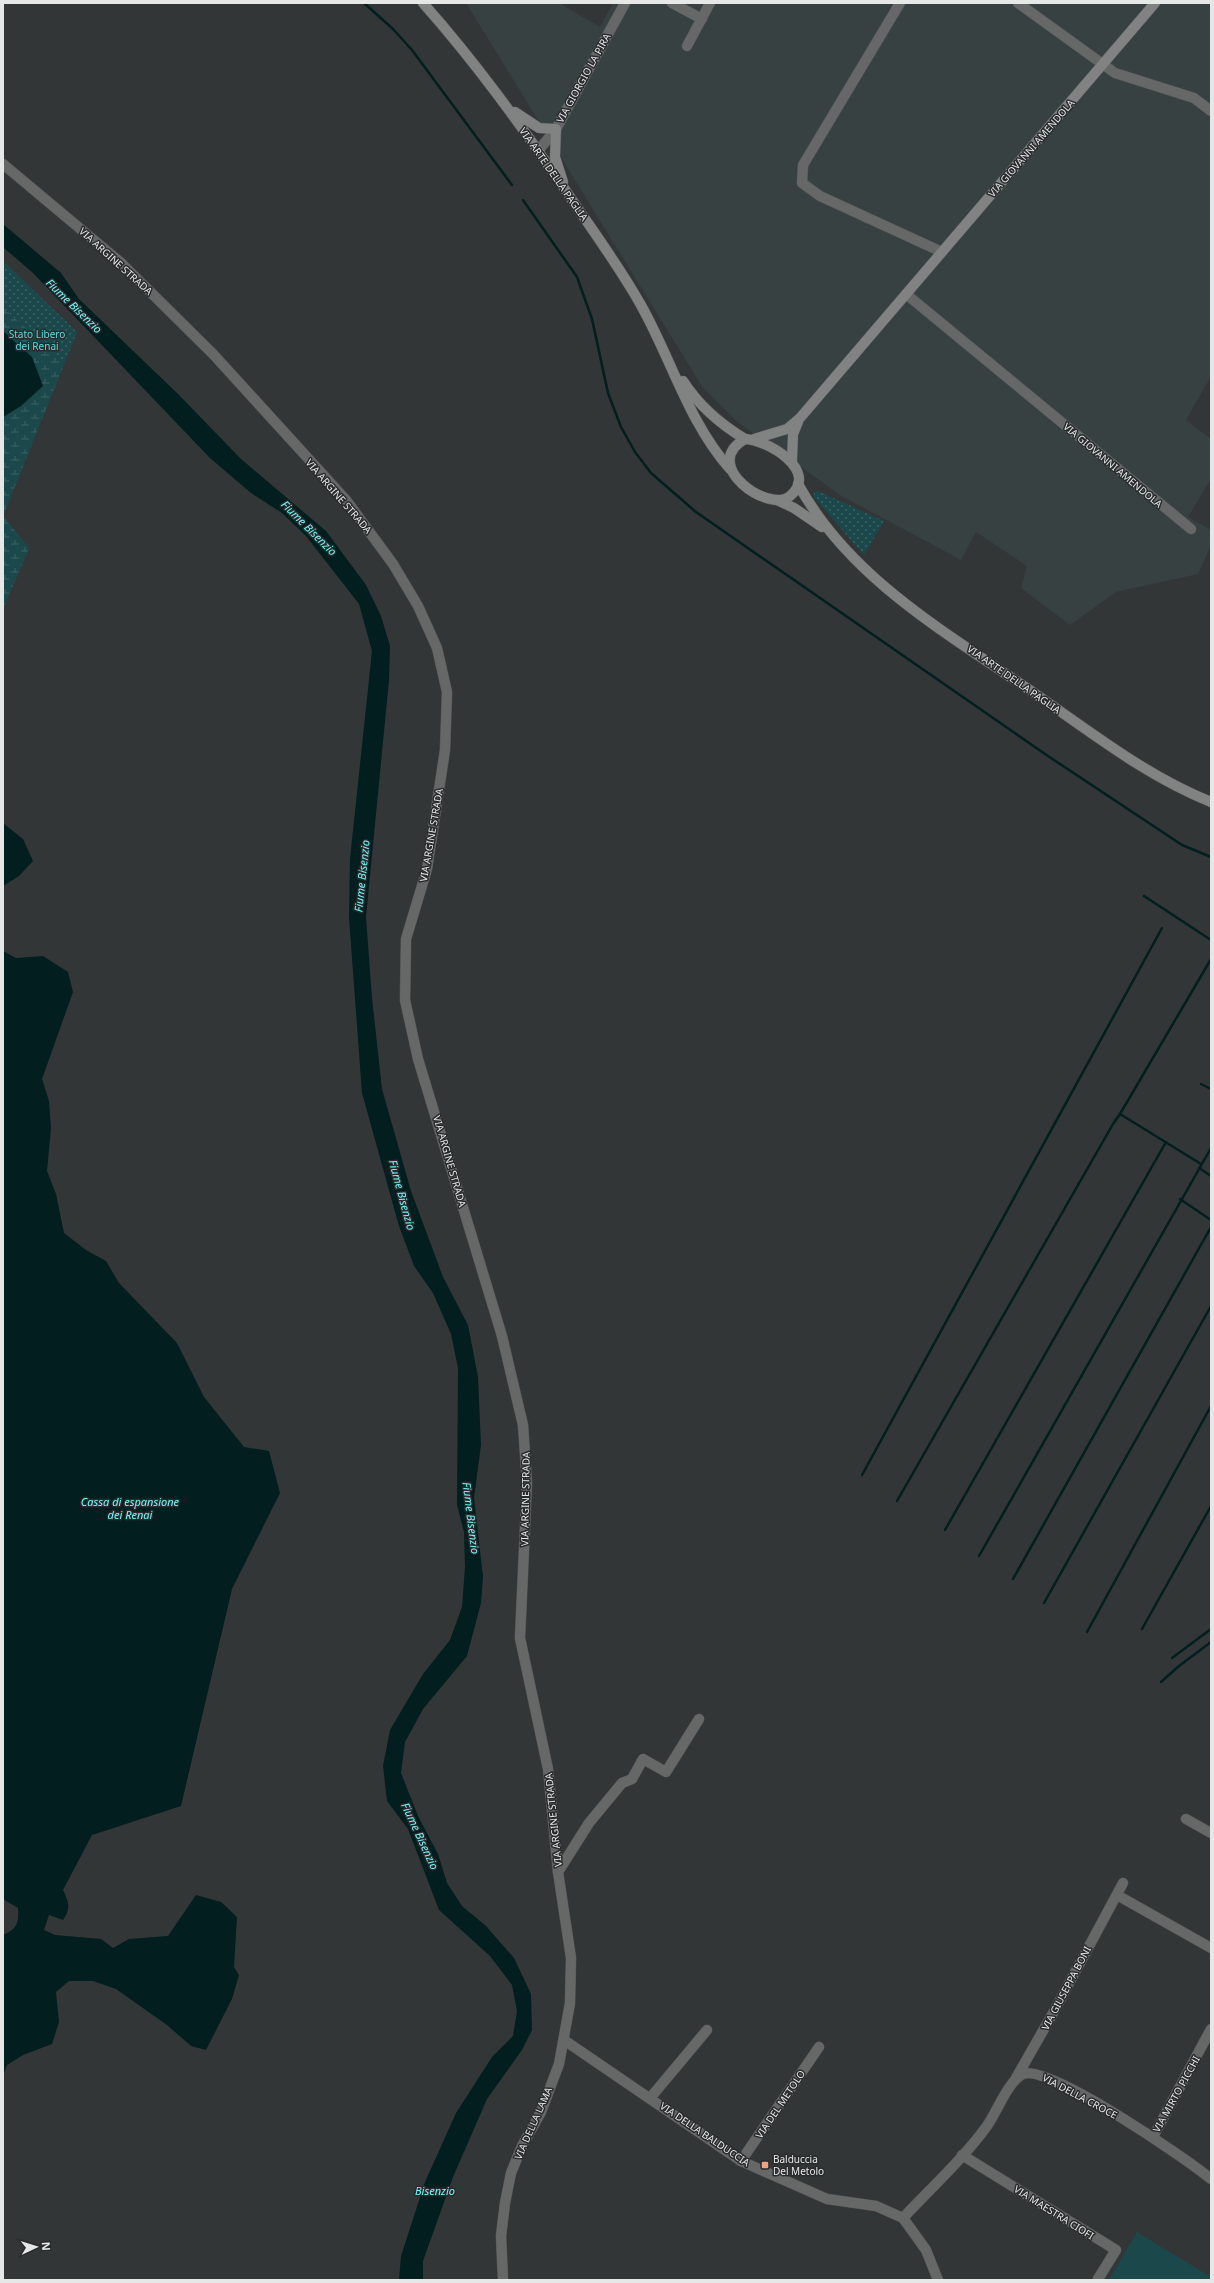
<svg xmlns="http://www.w3.org/2000/svg" width="1214" height="2283" font-family="'Noto Sans',sans-serif">
	<style>
		.built { fill: #374142 }
		.grass { fill: url(#grass-dots) }
		.wetland { fill: url(#wetland-marsh) }
		.garden { fill: #1b484a }
		.water { fill: #021e1f }
		.lines { fill: none; stroke-linecap: round; stroke-linejoin: round }
		.stream { stroke: #021e1f; stroke-width: 2.5 }
		.street-casing { stroke: #505252; stroke-width: 11 }
		.secondary-casing { stroke: #505252; stroke-width: 11 }
		.street { stroke: #666868; stroke-width: 10 }
		.secondary { stroke: #818383; stroke-width: 10 }
		.poi-dot { fill: #f2a07f; stroke: #292c2c; stroke-width: 1.5 }
		.labels { text-anchor: middle; stroke-width: 3; stroke-linejoin: round; paint-order: stroke }
		.street-label { font-size: 10px; fill: #e6e8e8; stroke: #292c2c }
		.park-label { font-size: 10px; fill: #59dde3; stroke: #292c2c }
		.poi-label { font-size: 10px; fill: #e6e8e8; stroke: #292c2c; text-anchor: start }
		.water-label { font-size: 11px; font-style: italic; fill: #76f7fd; stroke: #292c2c }
	</style>
	<defs>
		<pattern id="grass-dots" width="8" height="8" patternUnits="userSpaceOnUse"><rect width="8" height="8" fill="#1b484a"/><path d="M2 2h.1M6 6h.1" fill="none" stroke="#3c6264" stroke-width="1.8" stroke-linecap="round"/></pattern>
		<pattern id="wetland-marsh" width="20" height="14" patternUnits="userSpaceOnUse"><rect width="20" height="14" fill="#1b484a"/><path d="M1 5h8M5 5V1M11 12h8M15 12V8" fill="none" stroke="#3c6264"/></pattern>
	</defs>
	<rect width="100%" height="100%" fill="#333636"/>
	<path class="built" d="M466,3H559L600,27L613,3H1211V376L1186,420L1211,439V479L1188,517L1211,530V546L1198,574L1116,592L1070,625L1021,588L1027,566L976,532L961,560L840,495L739,423L703,388Z"/>
	<g class="grass">
		<path d="M3,261L77,332L3,516L29,548L3,609Z"/>
		<path d="M818,491L884,521L864,555L814,497V493Z"/>
	</g>
	<path class="wetland" d="M3,308L65,362L3,516L29,548L3,609Z"/>
	<path class="garden" d="M1137,2232L1211,2277V2280H1109Z"/>
	<g class="water">
		<path d="M3,224L61,273L79,299L178,394L241,459L326,531L366,585L381,616L390,646L389,680L366,917L372,998L382,1089L411,1191L443,1277L468,1325L478,1377L481,1445L474,1498L483,1577L481,1603L467,1656L423,1709L405,1742L401,1773L418,1816L438,1854L447,1883L462,1906L486,1926L514,1958L531,1994L532,2030L522,2050L487,2099L453,2177L423,2261V2280H399L401,2256L425,2182L456,2113L492,2057L513,2036L517,2011L512,1985L490,1956L439,1910L408,1829L387,1801L383,1766L390,1730L423,1674L450,1640L462,1607L465,1567L464,1532L457,1505L458,1368L451,1334L433,1293L414,1266L399,1226L362,1093L349,918L350,859L372,651L359,604L306,536L282,513L251,493L210,458L33,273L3,247Z"/>
		<path d="M3,331L32,357L43,386L21,406L3,417Z"/>
		<path d="M3,823L23,839L33,861L19,876L3,886Z"/>
		<path d="M3,951L16,958L43,956L68,972L73,992L42,1079L49,1101L51,1128L47,1171L56,1194L64,1233L86,1250L106,1261L119,1283L177,1343L204,1397L244,1447L269,1451L280,1493L232,1589L181,1806L92,1835L63,1890C69,1902 71,1909 63,1920L49,1915L44,1930L55,1935L101,1939L113,1948L129,1939L168,1936L196,1895L221,1902L237,1917L234,1967L239,1975L232,1999L206,2050L191,2046L167,2025L116,1989L93,1981H69L56,1992L59,2022L52,2044L23,2055L7,2065L3,2076V1935C17,1929 19,1923 18,1908L3,1899Z"/>
	</g>
	<g class="lines">
		<g class="stream">
			<path d="M364,3L393,29L412,50L512,185"/>
			<path d="M523,200L577,277L592,319L608,393L621,427L635,452L651,473L696,512L1045,754L1182,845L1211,857"/>
			<path d="M1144,896L1211,940"/>
			<path d="M1201,1084L1211,1089"/>
			<path d="M1120,1114L1201,1164"/>
			<path d="M1199,1168L1211,1176"/>
			<path d="M1180,1199L1211,1220"/>
			<path d="M862,1475L1162,928"/>
			<path d="M897,1501L1113,1124L1120,1114L1211,959"/>
			<path d="M945,1530L1166,1142"/>
			<path d="M979,1556L1211,1148"/>
			<path d="M1013,1579L1211,1227"/>
			<path d="M1044,1603L1211,1306"/>
			<path d="M1142,1629L1211,1506"/>
			<path d="M1087,1632L1211,1406"/>
			<path d="M1172,1658L1211,1629"/>
			<path d="M1161,1682L1179,1666L1211,1642"/>
		</g>
		<defs>
			<g id="street">
				<path d="M672,3L702,19"/>
				<path d="M900,3L803,165L802,183L820,196L942,252"/>
				<path d="M1018,3L1115,73L1194,98L1211,111"/>
				<path d="M687,46L710,3"/>
				<path d="M538,151L556,129L625,3"/>
				<path d="M3,164L120,262L213,354L346,500L393,564L418,606L437,648L447,692L445,750L427,869L406,939L405,1000L418,1059L502,1336L523,1425L527,1483L520,1638L548,1769L558,1872L571,1958L570,2003L559,2064L541,2112L522,2146L511,2173L505,2203L501,2236L503,2280"/>
				<path d="M906,294L1191,529"/>
				<path d="M1186,1819L1211,1833"/>
				<path d="M558,1872L589,1823L622,1783L632,1779L643,1759L666,1772L699,1719"/>
				<path d="M1117,1895L1211,1948"/>
				<path d="M564,2040L741,2161L827,2199L876,2206L903,2218L926,2250L938,2280"/>
				<path d="M1016,2078L1052,2015L1123,1883"/>
				<path d="M651,2097L707,2030"/>
				<path d="M1153,2137L1211,2029"/>
				<path d="M962,2155L1116,2250L1098,2279"/>
				<path d="M741,2161L819,2047"/>
				<path d="M903,2218C931,2188 963,2159 987,2126C997,2112 1008,2081 1023,2074C1047,2063 1187,2159 1211,2179"/>
			</g>
			<g id="secondary">
				<path d="M423,3C477,64 520,124 566,191C592,230 620,267 642,307C672,361 689,423 730,469"/>
				<path d="M515,112L539,128L556,129L555,157L563,182"/>
				<path d="M683,381C699,406 720,424 745,439"/>
				<path d="M745,439C768,440 820,471 790,496C769,514 699,465 745,439Z"/>
				<path d="M754,439L787,429L800,418L1155,3"/>
				<path d="M792,462L793,434L798,422"/>
				<path d="M798,484C850,579 947,633 1034,693C1091,732 1146,776 1211,802"/>
				<path d="M777,500L794,508L822,527"/>
			</g>
		</defs>
		<use href="#street" class="street-casing"/>
		<use href="#secondary" class="secondary-casing"/>
		<use href="#street" class="street"/>
		<use href="#secondary" class="secondary"/>
	</g>
	<rect class="poi-dot" x="761" y="2161" width="8" height="8" rx="2"/>
	<g class="labels">
		<g class="street-label">
			<text transform="translate(583 78) rotate(-61)" y="4">VIA GIORGIO LA PIRA</text>
			<text transform="translate(1031 148) rotate(-49)" y="4">VIA GIOVANNI AMENDOLA</text>
			<text transform="translate(554 174) rotate(55)" y="4">VIA ARTE DELLA PAGLIA</text>
			<text transform="translate(116 261) rotate(42)" y="4">VIA ARGINE STRADA</text>
			<text transform="translate(1113 465) rotate(40)" y="4">VIA GIOVANNI AMENDOLA</text>
			<text transform="translate(339 496) rotate(49)" y="4">VIA ARGINE STRADA</text>
			<text transform="translate(1014 679) rotate(35)" y="4">VIA ARTE DELLA PAGLIA</text>
			<text transform="translate(431 835) rotate(-80)" y="4">VIA ARGINE STRADA</text>
			<text transform="translate(450 1161) rotate(74)" y="4">VIA ARGINE STRADA</text>
			<text transform="translate(525 1499) rotate(-89)" y="4">VIA ARGINE STRADA</text>
			<text transform="translate(553 1820) rotate(-96)" y="4">VIA ARGINE STRADA</text>
			<text transform="translate(1066 1988) rotate(-62)" y="4">VIA GIUSEPPA BONI</text>
			<text transform="translate(1176 2094) rotate(-61)" y="4">VIA MIRTO PICCHI</text>
			<text transform="translate(1080 2096) rotate(28)" y="4">VIA DELLA CROCE</text>
			<text transform="translate(780 2104) rotate(-56)" y="4">VIA DEL METOLO</text>
			<text transform="translate(533 2123) rotate(-66)" y="4">VIA DELLA LAMA</text>
			<text transform="translate(705 2134) rotate(34)" y="4">VIA DELLA BALDUCCIA</text>
			<text transform="translate(1054 2212) rotate(32)" y="4">VIA MAESTRA CIOFI</text>
		</g>
		<g class="park-label">
			<text x="37" y="338">Stato Libero<tspan x="37" dy="12">dei Renai</tspan></text>
		</g>
		<g class="poi-label">
			<text x="773" y="2163">Balduccia<tspan x="773" dy="12">Del Metolo</tspan></text>
		</g>
		<g class="water-label">
			<text transform="translate(74 306) rotate(44)" y="4">Fiume Bisenzio</text>
			<text transform="translate(309 528) rotate(45)" y="4">Fiume Bisenzio</text>
			<text transform="translate(362 876) rotate(-84)" y="4">Fiume Bisenzio</text>
			<text transform="translate(402 1195) rotate(75)" y="4">Fiume Bisenzio</text>
			<text x="130" y="1506">Cassa di espansione<tspan x="130" dy="13">dei Renai</tspan></text>
			<text transform="translate(471 1518) rotate(83)" y="4">Fiume Bisenzio</text>
			<text transform="translate(420 1836) rotate(65)" y="4">Fiume Bisenzio</text>
			<text x="435" y="2195">Bisenzio</text>
		</g>
	</g>
	<rect width="1214" height="2283" fill="none" stroke="#e6e8e8" stroke-width="8"/>
	<g transform="translate(36 2247) rotate(86)" stroke="#292c2c" stroke-width="3" paint-order="stroke">
	<path d="M0-3L7 15L0 10L-7 15Z" fill="#e6e8e8"/>
	<text y="-6" font-size="11" font-weight="bold" text-anchor="middle" fill="#e6e8e8">N</text>
	</g>
</svg>
